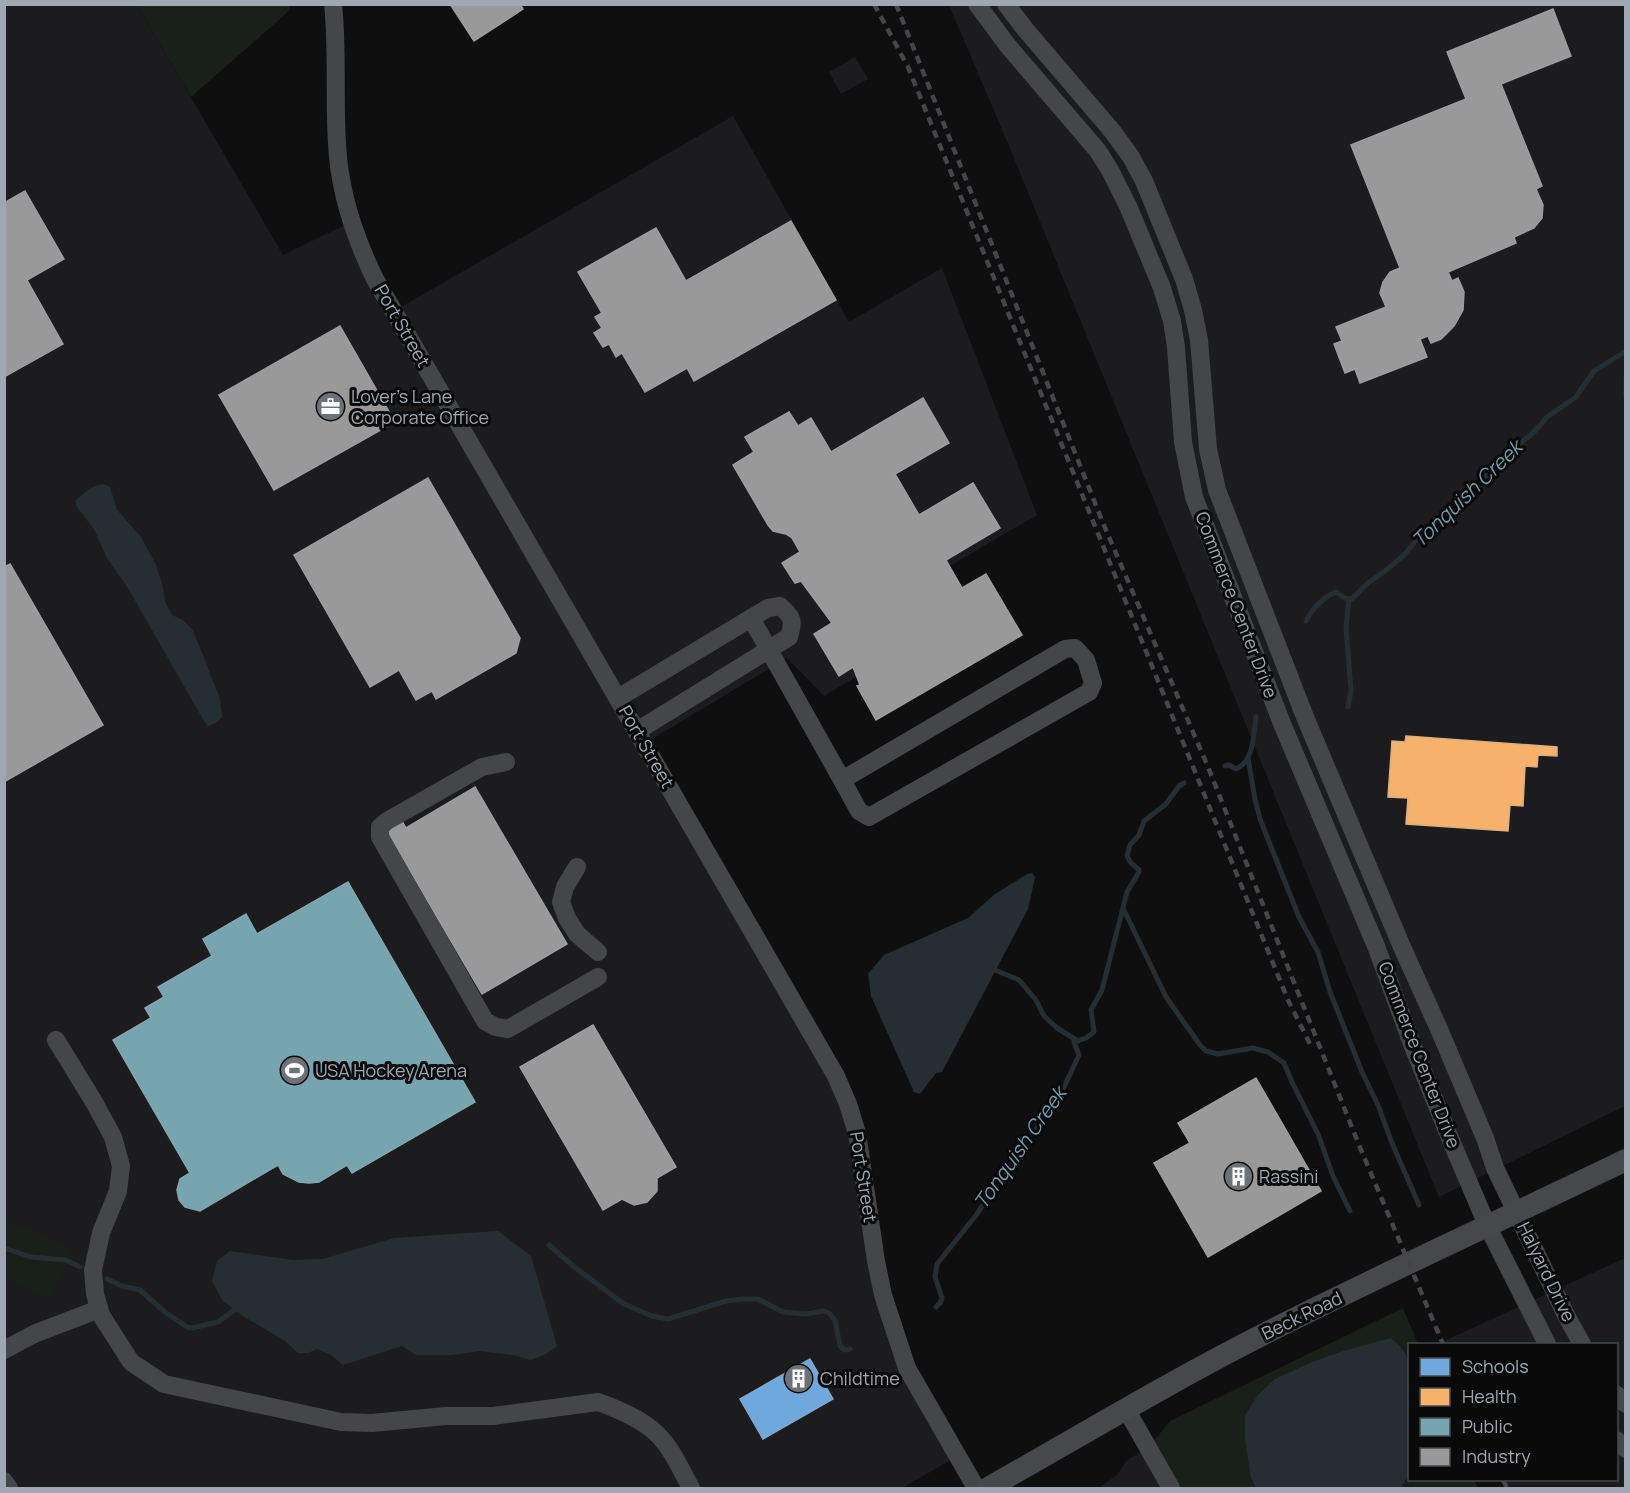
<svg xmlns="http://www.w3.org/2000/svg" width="1630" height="1493" font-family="Manrope,sans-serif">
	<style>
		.built { fill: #1c1c1e }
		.green { fill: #19201a }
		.water { fill: #252f33 }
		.schools { fill: #6fa8dc; stroke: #7da8cf; stroke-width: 1.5 }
		.health { fill: #f6b26b; stroke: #dcaf80; stroke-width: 1.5 }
		.public { fill: #76a5af; stroke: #82a6b0; stroke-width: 1.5 }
		.industry { fill: #999; stroke: #9b9ea0; stroke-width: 1.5 }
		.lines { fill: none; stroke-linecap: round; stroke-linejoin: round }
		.stream { stroke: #252f33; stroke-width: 5 }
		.minor { stroke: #444648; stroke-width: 18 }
		.major { stroke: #46484b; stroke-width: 22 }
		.rail { stroke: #444649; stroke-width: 4.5; stroke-dasharray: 8 6; stroke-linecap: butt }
		.labels { text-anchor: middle; stroke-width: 6; stroke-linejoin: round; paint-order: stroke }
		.street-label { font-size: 18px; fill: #9fa8b2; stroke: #0a0a0b }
		.poi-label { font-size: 18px; fill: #9fa8b2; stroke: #0a0a0b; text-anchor: start }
		.water-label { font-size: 20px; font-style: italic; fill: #739cb0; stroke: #0a0a0b }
	</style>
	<rect width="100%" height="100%" fill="#0f0f10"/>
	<g class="built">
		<path d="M5,5H137L283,255L351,222L394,311L733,116L849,322L942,268L1037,515L931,577L954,619L824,696L787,658L644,744L836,1076L883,1295L958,1456L902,1488H5Z"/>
		<path d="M949,5H1625V1106L1439,1197L1009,146Z"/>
		<path d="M855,57L868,79L841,94L829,72Z"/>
		<path d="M1625,1258V1488H1507L1503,1480H1616V1344H1443L1442,1342Z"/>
		<path d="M1148,1448L1171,1488H1098L1117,1475L1127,1460Z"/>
	</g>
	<g class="green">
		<path d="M288,4L290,10L191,97L137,5Z"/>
		<path d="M5,1218L72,1250L47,1299L5,1277Z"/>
		<path d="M1403,1308L1418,1344H1410L1409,1363L1407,1355L1251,1478L1256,1488H1171L1148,1448L1170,1421Z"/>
		<path d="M1409,1474L1410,1480H1474L1478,1488H1401Z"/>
	</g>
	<g class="water">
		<path d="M104,484L110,487L117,510L141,537L156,565L163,587L165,602L172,615L183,620L193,630L220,699L222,717L216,723L208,726L204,721L128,588L107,558L94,529L76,506V500C85,492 92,485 104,484Z"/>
		<path d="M1032,873L1035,877L1028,909L942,1072L936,1073L920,1094L914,1092L871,996L868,974L884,955L968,918L995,894L1027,874Z"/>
		<path d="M498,1231L531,1256L557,1346L544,1355L530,1360L513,1355L480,1351L452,1355H416L402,1346L343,1365L331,1355L317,1349L308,1353H298L285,1341L243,1316L222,1300L212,1281L217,1261L230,1251L293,1260L323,1259L394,1238Z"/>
		<path d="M1390,1338C1400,1345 1406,1351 1409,1363V1474L1401,1488H1256L1251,1478L1245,1438V1415L1258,1395L1275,1379L1310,1363L1337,1353Z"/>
	</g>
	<path class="schools" d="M810,1359L833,1399L763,1439L740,1399Z"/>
	<path class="health" d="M1406,736L1557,747V756L1538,755L1537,767L1525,766L1523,806L1510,805L1508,831L1406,824L1408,798L1388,797L1392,741L1405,742Z"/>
	<path class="public" d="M348,882L475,1102L352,1173L347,1165L319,1182L309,1183L299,1182L283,1174L278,1165L200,1211L185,1207L179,1200L177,1190L180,1179L190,1173L113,1040L151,1018L145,1008L164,997L158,987L212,956L203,939L246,914L257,934Z"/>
	<g class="industry">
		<path d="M450,4H520L523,9L474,41Z"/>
		<path d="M1553,9L1571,56L1501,84L1542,186L1536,189L1543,205L1542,218L1534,228L1514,237L1516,243L1448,272L1452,281L1458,278L1464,292L1463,310L1454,326L1441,339L1431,343L1428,336L1420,339L1427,357L1360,383L1355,369L1345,373L1334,344L1342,341L1336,327L1386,307L1380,293L1383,282L1390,272L1400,268L1351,145L1466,99L1447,52Z"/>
		<path d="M25,191L64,259L27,280L63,344L4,377V203Z"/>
		<path d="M791,221L836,300L694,381L687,368L645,392L622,353L616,357L609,344L603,347L594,333L602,328L595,317L602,313L578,272L656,228L686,281Z"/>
		<path d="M340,326L395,422L274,490L219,395Z"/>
		<path d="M923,398L949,443L895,474L919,515L973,483L1000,528L946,560L962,588L986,574L1022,635L876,720L857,686L860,685L853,667L839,676L814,634L832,623L801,581L795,583L782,563L800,552L792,538L786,534L773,531L768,525L733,465L754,452L745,437L789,412L798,426L811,418L831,452Z"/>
		<path d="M428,478L520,638L516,653L436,699L432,691L416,700L399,670L370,687L294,555Z"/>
		<path d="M10,564L103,725L4,782V567Z"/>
		<path d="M475,787L567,944L482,994L386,830L402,821L406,828Z"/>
		<path d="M593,1025L676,1167L657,1178V1191L647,1202L634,1205L622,1199L603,1210L520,1067Z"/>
		<path d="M1256,1078L1321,1191L1208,1257L1154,1163L1190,1143L1178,1123Z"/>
	</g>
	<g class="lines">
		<g class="stream">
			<path d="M1626,378V397"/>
			<path d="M1306,621C1312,609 1323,597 1336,592L1345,598L1352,599L1368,583L1385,571L1404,555L1418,538L1435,525L1456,502L1478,484L1517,446L1534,432L1547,417L1576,397L1594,371L1626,351"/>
			<path d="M1348,707L1351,691L1346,627L1349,599"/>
			<path d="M1248,758L1255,799L1260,819L1299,917L1318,952L1330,992L1362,1072L1378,1105L1392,1143L1419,1205"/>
			<path d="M1225,766L1229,765L1236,769C1255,760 1253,735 1256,717"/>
			<path d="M1123,908L1166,997L1200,1045L1206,1051L1218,1054L1253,1048L1268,1052L1284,1063L1292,1082L1318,1134L1333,1176L1350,1211"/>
			<path d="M990,968L1019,980L1036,1000L1044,1016L1057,1028L1078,1041"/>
			<path d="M549,1245L573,1266L624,1304L652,1316L668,1319L726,1301L742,1299H758L783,1312L806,1314L823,1311L829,1313L835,1320L840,1346L845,1350L850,1349"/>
			<path d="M4,1248L31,1257L66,1260L80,1267"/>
			<path d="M107,1279L122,1286L140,1290L165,1312L187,1327L192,1328L218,1322L240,1306"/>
			<path d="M936,1307L940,1303L942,1298L935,1277L937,1264L977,1214L1013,1156L1038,1127L1043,1118L1045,1107L1057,1102L1079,1055L1074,1042L1086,1038L1094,1032L1091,1010L1102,990L1127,892L1139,872V870L1131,863L1127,856L1130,845L1139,835L1144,821L1166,804L1179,786L1184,783"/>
		</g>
		<g class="minor">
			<path d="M333,4C338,50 334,97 337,143C339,191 354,236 375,279L836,1076L848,1104L857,1133L876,1261L883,1295L907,1368L976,1488"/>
			<path d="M977,4L1008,46L1098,151L1111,172L1128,206L1162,288L1172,321L1176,347L1183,442L1194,497L1283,726L1376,946L1414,1049L1452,1143L1487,1225L1547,1344"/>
			<path d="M1006,4L1025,29L1113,132L1131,157L1144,181L1184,279L1193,310L1199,340L1208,449L1217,490L1305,717L1402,947L1439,1029L1485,1138L1495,1168L1566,1315L1582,1344"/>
			<path d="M751,618L842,780L1065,649L1075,648L1086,660L1093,683L1089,692L869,817L859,811L842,780"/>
			<path d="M618,698L768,608L780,606C793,617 794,621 789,637L637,731"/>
			<path d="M506,762L482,767L387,821L380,827V837L485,1021L496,1027L508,1029L598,977"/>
			<path d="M577,867L565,887L561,902L567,918L577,934L598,952"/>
			<path d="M56,1040L94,1102L113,1137L121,1166L118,1191L101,1233L93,1270L95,1294L101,1315L131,1362L164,1384L341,1422L372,1423L446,1416H493L598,1402C618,1409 640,1418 656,1433C672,1448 681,1470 691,1488"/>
			<path d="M4,1350L34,1334L99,1309"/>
			<path d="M1616,1394L1626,1404"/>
			<path d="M1126,1409L1171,1488"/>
			<path d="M1616,1440L1626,1449"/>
			<path d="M4,1481L9,1488"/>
		</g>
		<path class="major" d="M988,1488C1080,1436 1171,1381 1266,1333C1384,1273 1506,1218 1626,1160"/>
		<g class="rail">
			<path d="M874,4L908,67L1288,1000L1312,1048"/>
			<path d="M896,4L1103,523L1208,767L1359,1145L1443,1344"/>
			<path d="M1503,1480L1507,1488"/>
		</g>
	</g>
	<defs>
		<symbol id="office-disc" viewBox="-11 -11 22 22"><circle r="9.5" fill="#6d7279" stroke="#0a0a0b"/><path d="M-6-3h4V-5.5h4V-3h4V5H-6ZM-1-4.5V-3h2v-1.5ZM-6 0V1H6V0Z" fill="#fff"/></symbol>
		<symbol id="stadium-disc" viewBox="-11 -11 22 22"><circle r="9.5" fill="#6d7279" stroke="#0a0a0b"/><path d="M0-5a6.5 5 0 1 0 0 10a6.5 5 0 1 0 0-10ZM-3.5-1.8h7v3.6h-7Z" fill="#fff"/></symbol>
		<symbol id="building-disc" viewBox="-11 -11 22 22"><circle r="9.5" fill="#6d7279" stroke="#0a0a0b"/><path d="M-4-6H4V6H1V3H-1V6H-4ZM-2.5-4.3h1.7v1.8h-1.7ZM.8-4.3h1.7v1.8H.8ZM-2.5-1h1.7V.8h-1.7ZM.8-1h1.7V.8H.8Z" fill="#fff"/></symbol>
	</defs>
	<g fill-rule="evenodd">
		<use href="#office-disc" x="314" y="390" width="33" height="33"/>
		<use href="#stadium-disc" x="278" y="1054" width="33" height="33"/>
		<use href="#building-disc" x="1222" y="1160" width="33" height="33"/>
		<use href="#building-disc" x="782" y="1362" width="33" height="33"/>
	</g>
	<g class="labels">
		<g class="street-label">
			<text transform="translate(402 326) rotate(60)" y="6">Port Street</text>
			<text transform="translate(1236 605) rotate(69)" y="6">Commerce Center Drive</text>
			<text transform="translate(646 747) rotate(60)" y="6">Port Street</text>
			<text transform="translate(1419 1055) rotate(69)" y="6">Commerce Center Drive</text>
			<text transform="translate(863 1177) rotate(81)" y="6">Port Street</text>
			<text transform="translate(1546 1272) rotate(64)" y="6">Halyard Drive</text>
			<text transform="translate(1302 1316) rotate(-26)" y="6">Beck Road</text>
		</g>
		<g class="poi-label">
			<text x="351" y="403">Lover's Lane<tspan x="351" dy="21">Corporate Office</tspan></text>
			<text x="315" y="1077">USA Hockey Arena</text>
			<text x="1259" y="1183">Rassini</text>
			<text x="820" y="1385">Childtime</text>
		</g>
		<g class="water-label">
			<text transform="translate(1467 494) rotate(-44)" y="7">Tonquish Creek</text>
			<text transform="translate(1020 1148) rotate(-55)" y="7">Tonquish Creek</text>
		</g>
	</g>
	<rect width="1630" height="1493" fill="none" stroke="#9fa8b2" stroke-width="12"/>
	<rect x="1408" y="1343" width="210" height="138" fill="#0a0a0b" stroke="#46494e" stroke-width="1.5"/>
	<rect x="1420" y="1358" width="30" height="18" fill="#6fa8dc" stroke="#46494e" stroke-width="1.5"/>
	<text x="1462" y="1373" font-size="18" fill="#9fa8b2">Schools</text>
	<rect x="1420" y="1388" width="30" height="18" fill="#f6b26b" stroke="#46494e" stroke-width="1.5"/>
	<text x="1462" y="1403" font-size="18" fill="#9fa8b2">Health</text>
	<rect x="1420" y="1418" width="30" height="18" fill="#76a5af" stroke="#46494e" stroke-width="1.5"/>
	<text x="1462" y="1433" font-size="18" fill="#9fa8b2">Public</text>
	<rect x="1420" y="1448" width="30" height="18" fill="#999999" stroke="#46494e" stroke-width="1.5"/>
	<text x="1462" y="1463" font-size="18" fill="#9fa8b2">Industry</text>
</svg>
